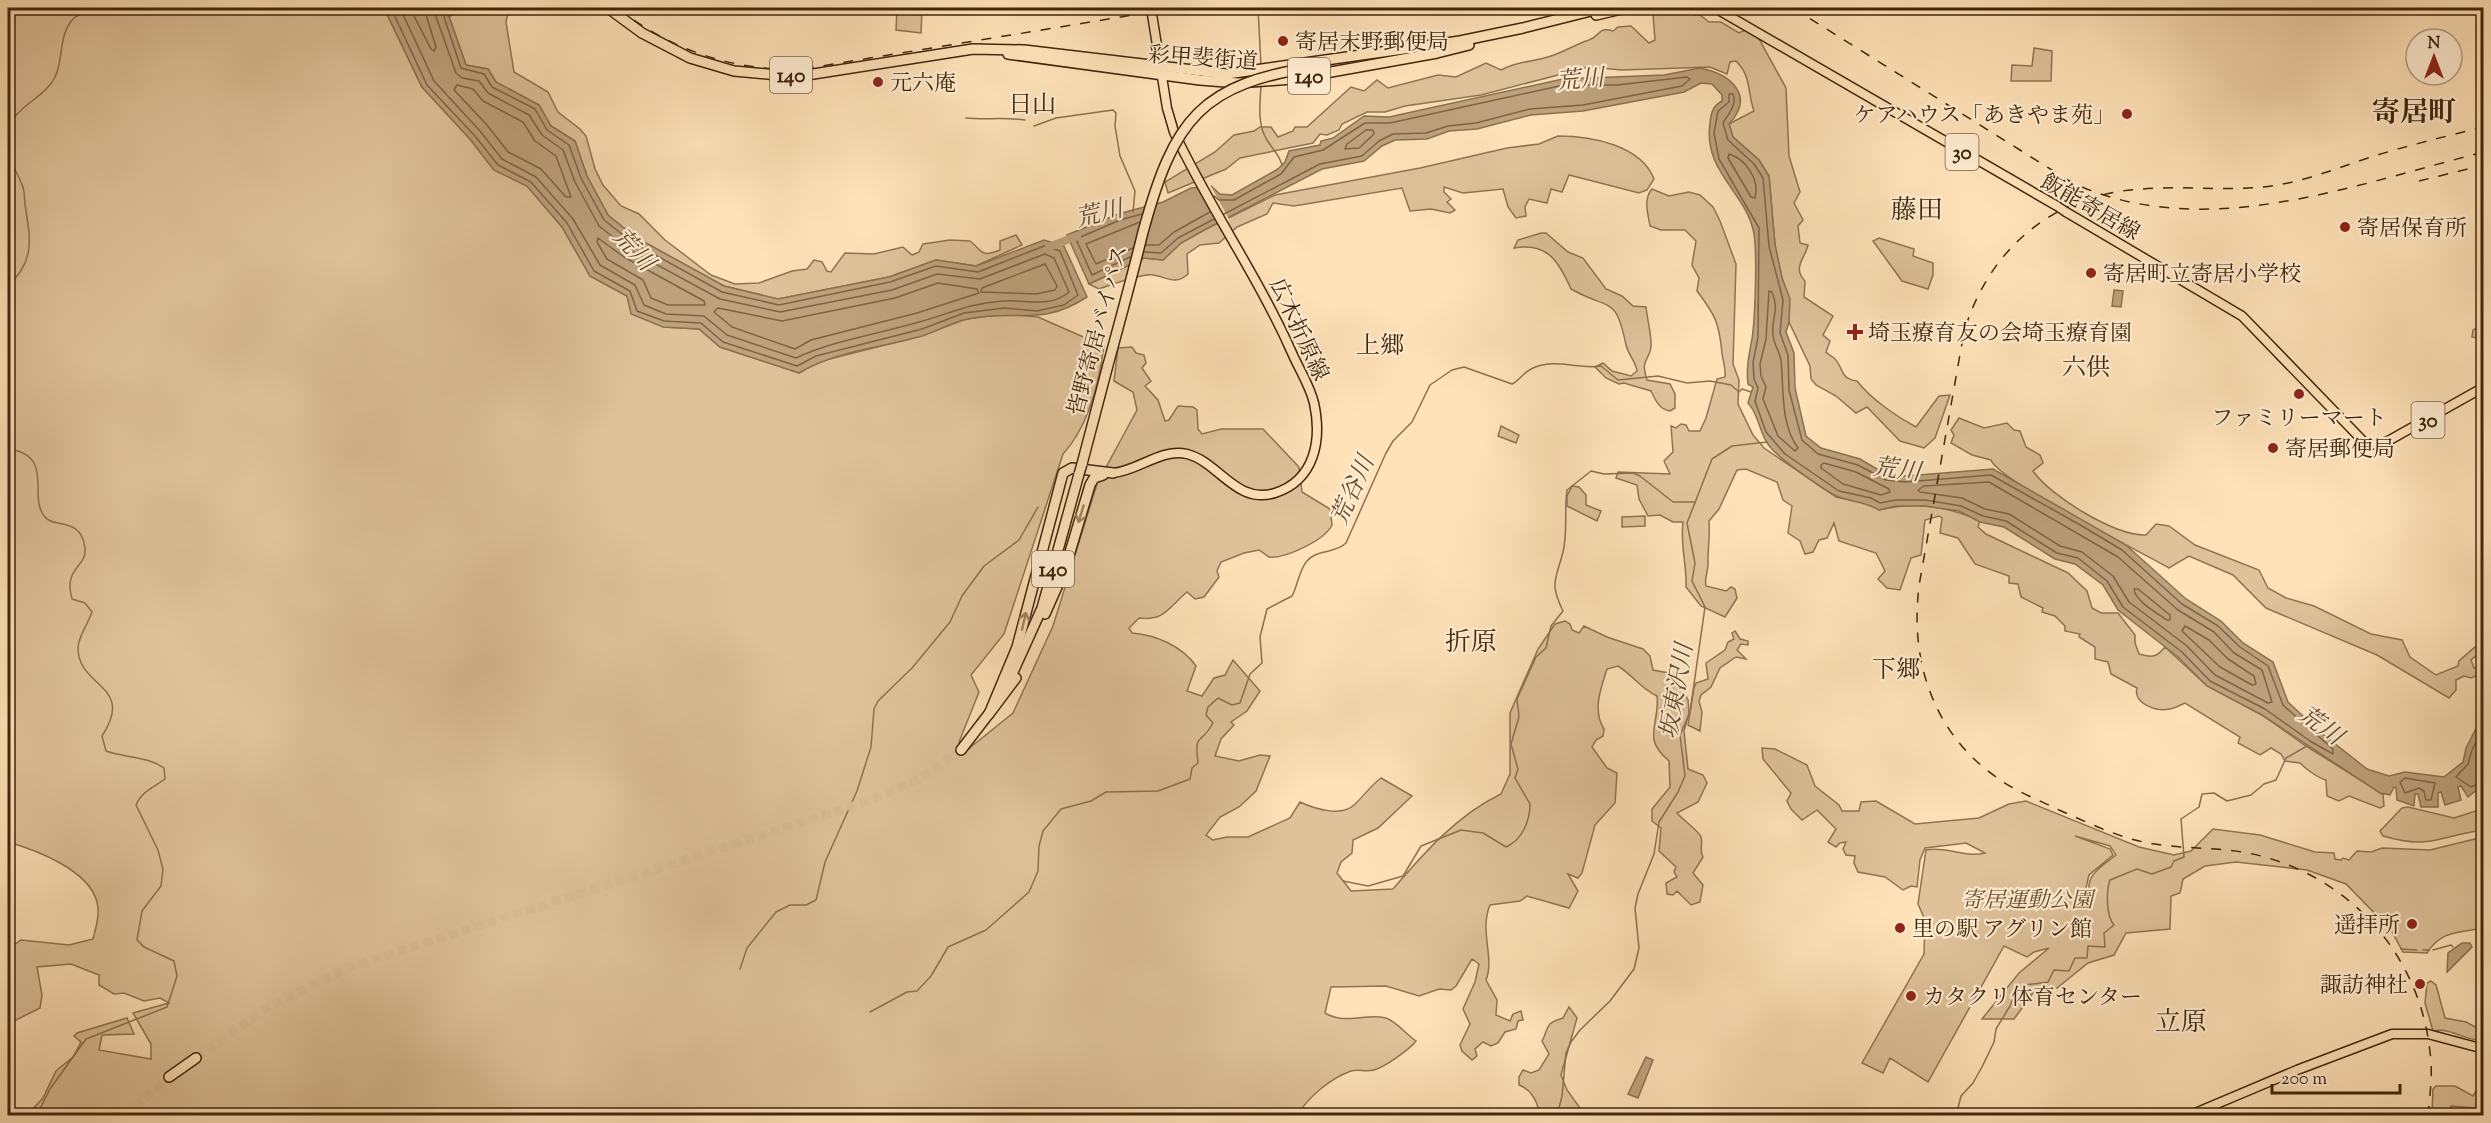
<svg xmlns="http://www.w3.org/2000/svg" width="2491" height="1123" font-family="'Sorts Mill Goudy','Noto Serif JP',serif">
	<style>
		.green { fill: #dfc29a; stroke: #907452; stroke-width: 1.5; fill-rule: evenodd }
		.water { fill: #bea27d; stroke: #8c714f; stroke-width: 1.5 }
		.pier { fill: #ffe2b8 }
		.lines { fill: none; stroke-linecap: round; stroke-linejoin: round }
		.shore { stroke: #7f6444; stroke-width: 1.5 }
		.stream { stroke: #8c714f; stroke-width: 1.5 }
		.river { stroke: #bea27d; stroke-width: 8 }
		.highway-tunnel { stroke: #d9bd95; stroke-width: 9; stroke-dasharray: 9 4.5; stroke-linecap: butt }
		.major-casing { stroke: #40270a; stroke-width: 11 }
		.highway-casing { stroke: #40270a; stroke-width: 12 }
		.major { stroke: #ffe2b8; stroke-width: 8 }
		.highway { stroke: #ffe2b8; stroke-width: 9 }
		.rail { stroke: #40270a; stroke-width: 1.5; stroke-dasharray: 10 10; stroke-linecap: butt }
		.major-bridge-casing { stroke: #40270a; stroke-width: 11; stroke-linecap: butt }
		.highway-bridge-casing { stroke: #40270a; stroke-width: 12; stroke-linecap: butt }
		.major-bridge { stroke: #ffe2b8; stroke-width: 8 }
		.highway-bridge { stroke: #ffe2b8; stroke-width: 9 }
		.oneway { stroke: #a08461 }
		.poi-dot { fill: #8f2418; stroke: #ffecd1; stroke-width: 2 }
		.labels { text-anchor: middle; stroke-width: 4.5; stroke-linejoin: round; paint-order: stroke }
		.shield { fill: #ffecd1; stroke: #796246; stroke-width: 1.5 }
		.shield-label { font-size: 21px; font-weight: bold; fill: #40270a }
		.poi-label { font-size: 22px; fill: #40270a; stroke: #ffecd1; text-anchor: start }
		.street-label { font-size: 22px; fill: #40270a; stroke: #ffecd1 }
		.park-label { font-size: 22px; font-style: italic; fill: #684e2e; stroke: #ffecd1 }
		.water-label { font-size: 24px; font-style: italic; fill: #664c2c; stroke: #ffecd1 }
		.neighbourhood-label { font-size: 24px; fill: #40270a; stroke: #ffecd1 }
		.quarter-label { font-size: 26px; fill: #40270a; stroke: #ffecd1 }
		.district-label { font-size: 28px; font-weight: bold; fill: #40270a; stroke: #ffecd1 }
	</style>
	<rect width="100%" height="100%" fill="#ffe2b8"/>
	<filter id="stains"><feTurbulence type="fractalNoise" baseFrequency=".00333" numOctaves="4"/><feColorMatrix values="0 0 0 0 .2 0 0 0 0 .09 0 0 0 0 .02 0 0 0 .5 -.17"/></filter>
	<radialGradient id="worn" r=".72"><stop offset=".6" stop-color="#630" stop-opacity="0"/><stop offset="1" stop-color="#630" stop-opacity=".3"/></radialGradient>
	<g class="green">
		<path d="M8,8H384L422,87L470,139L494,170L527,186L562,227L590,276L627,296L663,327L699,329L720,347L799,373L818,362L924,335L966,319L1005,314L1038,317L1104,346C1099,383 1089,426 1063,454L1004,634L971,675L979,692L959,742L967,750L1013,713L1053,626L1097,484L1137,410L1133,392L1114,381L1118,348L1132,347L1136,353L1144,355L1146,363L1142,368L1151,381L1145,386L1158,400L1165,421L1169,420L1178,406L1193,407L1197,410L1198,429L1202,434L1221,429H1263L1299,467L1302,492L1330,509L1332,525C1325,540 1285,559 1269,557L1259,550L1244,553L1221,562L1217,571L1219,577L1204,597L1195,599L1187,592C1168,608 1165,621 1139,618L1129,628L1132,633C1156,635 1182,646 1196,666L1187,691L1202,696L1214,678L1225,675L1233,660L1260,691L1247,711L1231,722L1234,725L1221,739L1215,756L1239,761L1260,755L1270,756L1256,791L1239,807L1220,817L1206,835L1213,840L1227,837H1248L1290,818L1300,802C1315,809 1341,817 1354,805C1364,796 1370,786 1381,778L1412,796L1378,828L1353,840L1352,853L1341,862L1337,873L1351,891L1393,889C1424,853 1457,815 1501,794L1510,774V713L1538,649L1555,624L1565,621L1570,624L1572,630L1579,633L1584,626L1607,637L1643,649L1650,656L1653,670L1674,674L1688,700L1689,713L1684,731L1688,769L1703,775L1707,783L1698,802L1677,813C1683,820 1700,832 1701,837C1703,845 1699,850 1703,857L1693,873L1703,885L1700,902L1691,905L1677,891L1673,895L1667,894L1666,883L1677,877L1674,872L1676,867L1659,851L1661,828L1652,821V809L1670,787L1669,761C1641,738 1660,725 1657,696C1640,688 1634,676 1618,666L1607,669C1601,688 1592,710 1604,729L1603,736L1596,740L1592,747L1607,768L1617,773L1615,803L1595,825L1582,873L1578,878L1568,874L1578,891L1569,908L1527,896L1520,901L1490,905C1479,931 1495,958 1486,980L1497,1000L1496,1015L1510,1021L1513,1014L1521,1011L1523,1020L1518,1021L1516,1029L1505,1032L1498,1043L1491,1046L1483,1042L1475,1049L1477,1056L1472,1060L1462,1051L1460,1045L1470,1024L1463,1009L1475,982L1479,964L1472,959L1456,986L1451,990L1439,989L1419,996L1386,986L1331,987L1325,1013C1344,1025 1365,1013 1386,1018C1397,1022 1406,1034 1416,1041C1410,1049 1385,1067 1374,1070C1366,1072 1358,1069 1351,1071C1329,1079 1309,1097 1297,1115H27L43,1098L56,1071L73,1057L81,1042L74,1036L77,1033L127,1018L134,1034L102,1035L99,1050L151,1059V1044L133,1013L169,1003L160,998L144,1001L124,993L114,994L99,985V975L71,964L37,967L42,995L40,1008L8,1024V949L21,940L69,945L93,939C96,927 100,915 97,902C89,870 36,850 8,842Z"/>
		<path d="M446,8H509L506,22L514,72L548,92L558,112L580,129L586,136L595,169L603,185L621,206L639,214L665,240L711,275L735,284L759,283L792,271L807,269L814,260L822,262L827,271L831,272L845,253L874,254L903,247L912,255L919,252L923,244L950,240L970,241C983,251 980,258 1000,250V241L1016,235L1022,245L976,266L936,260L889,277L778,299L724,286L635,237L608,215L587,176L575,141L551,126L539,105L496,82L488,69L466,65Z"/>
		<path d="M897,8H922L921,33L896,30Z"/>
		<path d="M1666,10H1686L1695,15H1700L1709,22H1721L1739,33L1745,30L1758,37L1786,88L1789,156L1800,192L1794,203L1803,220L1798,226L1800,243L1808,245C1805,259 1792,267 1805,281L1804,297L1833,316L1823,335L1830,341L1826,352C1828,354 1831,356 1834,358C1844,367 1839,379 1857,381C1871,399 1897,417 1916,427L1939,396L1950,395L1935,438L1924,448L1900,441L1867,407L1856,413L1836,396L1816,385L1811,379L1810,366L1789,322V299L1782,278L1775,245L1769,176L1759,160L1733,137L1729,124L1754,111C1747,92 1752,77 1736,61L1730,62L1727,74L1710,67L1622,70L1589,67L1481,95L1405,106L1385,112H1367L1342,124L1339,130L1327,135L1320,134L1313,143L1240,158L1226,169L1168,193L1165,182L1215,152L1234,135L1254,131L1260,127H1271L1278,137L1293,131L1295,127H1307L1351,87L1364,91L1377,80L1388,88L1438,75L1456,77L1486,63L1501,70C1517,61 1533,62 1551,56C1564,52 1576,44 1589,40C1600,36 1599,26 1613,31L1618,27L1631,26L1649,43L1655,40L1653,14Z"/>
		<path d="M2034,48L2052,51L2051,81H2011L2012,65L2032,66Z"/>
		<path d="M1558,136C1591,136 1641,145 1654,179L1647,190L1639,193L1569,175L1562,192L1551,189L1547,203L1529,199L1525,207L1526,216L1516,218L1508,207L1503,189L1463,193L1444,187V192L1451,199L1447,202L1455,210L1450,213L1431,209L1410,211L1402,188L1294,206L1273,203L1267,214L1237,227L1219,243L1200,245L1187,254L1188,274C1173,288 1163,273 1147,275C1131,277 1114,284 1099,289L1089,284L1144,258L1163,260L1181,243L1206,229L1275,195L1420,168L1507,148L1539,144Z"/>
		<path d="M1652,189L1669,196L1689,192L1700,195L1713,207L1720,221L1736,264L1733,364L1739,380L1738,404L1753,435L1764,448L1836,497L1869,504L1879,510C1913,502 1948,506 1980,521L1978,527L1986,534L2068,573L2087,591L2092,608L2101,613H2118L2135,635V643L2139,654C2152,658 2157,657 2165,647L2207,686L2262,715L2306,746L2378,791L2383,795L2384,806L2380,808L2349,796L2339,801L2327,796L2326,780C2318,778 2306,769 2300,763L2285,761L2281,754L2271,748L2260,755L2238,743L2240,737L2185,703C2180,705 2175,708 2170,709C2157,712 2133,704 2137,688L2111,674L2108,662L2095,659V647L2079,637L2080,634L2065,631V626L2055,616L2042,612L2043,608L2021,597L2018,584L2009,583V576L1975,564L1958,538L1940,533L1942,518L1939,516L1925,520L1921,555L1911,558L1900,590L1887,588L1878,579L1885,571L1876,553L1839,541L1834,523L1827,538L1819,540L1813,552L1805,554L1800,541L1788,533L1792,506L1783,500L1777,482L1746,469L1737,470L1719,509L1709,521C1710,535 1708,548 1708,561C1709,570 1704,577 1706,586L1726,591L1731,587L1735,589L1737,598L1725,617L1701,606L1686,587C1687,564 1680,546 1683,522H1673L1660,515L1648,516L1639,499L1637,485L1616,478L1618,472L1670,474L1664,461L1673,452L1671,426L1676,428L1681,424L1686,425L1689,431H1700L1706,418L1717,379L1725,377C1726,368 1723,362 1722,353C1719,323 1716,316 1697,291L1699,278L1692,265L1696,241L1685,230H1661L1650,226C1648,214 1643,199 1652,189Z"/>
		<path d="M1541,233H1546L1568,252L1583,258L1606,289L1622,296L1633,306L1646,307C1647,318 1652,337 1651,347C1649,362 1640,358 1647,380L1670,384L1675,394V408L1670,411C1659,409 1656,401 1651,391L1624,383L1619,384L1606,378L1595,367L1603,363L1612,371L1631,376L1637,371C1636,362 1628,354 1626,345C1616,295 1610,311 1571,289C1559,262 1548,242 1514,248L1518,240Z"/>
		<path d="M1879,238L1914,249L1913,256L1933,263V275L1928,289L1902,281L1873,241Z"/>
		<path d="M2483,325L2484,355H2483V339L2472,337L2473,330Z"/>
		<path d="M1959,418L1984,428L2007,423L2014,430L2020,431L2026,447L2040,455L2043,463L2033,471C2050,496 2115,536 2146,535L2156,524L2169,526L2195,545L2259,570L2268,588L2286,598L2314,606L2371,634L2402,640L2410,657L2436,675L2458,666L2459,661L2483,640V650L2471,660L2474,668L2481,665L2483,669L2481,674L2471,678L2464,676L2456,680V690L2449,698L2377,655L2266,608L2233,575L2189,556L2169,568C2141,552 1999,481 1991,460L1972,455L1951,443L1954,435L1951,430Z"/>
		<path d="M1501,426L1519,435L1516,443L1498,436Z"/>
		<path d="M1572,486L1579,487L1586,495V505L1601,511L1597,521L1567,506V496Z"/>
		<path d="M1645,516V526L1622,527V517Z"/>
		<path d="M1735,631L1740,639L1748,641V645L1741,644L1737,650L1746,659L1736,657L1720,668L1711,687L1701,695L1699,701L1702,712L1700,731L1688,725L1694,688L1696,683L1708,679L1706,663L1725,650L1728,642L1734,639L1732,633Z"/>
		<path d="M1762,748L1775,749L1807,765L1815,786L1839,805L1842,811H1859L1861,802L1876,801L1915,824L1979,818L2009,804L2026,801L2139,847L2174,855L2191,851L2213,829L2260,835L2315,852L2334,853L2335,859L2341,860L2343,858L2349,860L2357,851L2371,852L2382,848L2430,850L2483,837V928C2459,933 2441,930 2427,953L2403,952L2391,930L2346,884L2307,870L2236,862L2205,866L2183,879L2180,893L2171,896L2170,929L2126,933L2114,955L2088,963L2057,988L2035,990L2014,1019H1982L2019,973L2049,948L2034,952L2027,957L2004,946L1928,1082L1890,1058L1883,1073L1862,1063L1924,954L1925,920L1918,904L1926,850C1946,846 1965,858 1985,853L1966,843L1925,848L1920,860L1917,887L1911,886L1903,890L1885,877L1858,872L1854,863L1855,856L1846,855L1843,849L1846,842L1840,843L1836,847L1828,842L1836,829L1817,810L1802,820L1791,809L1787,801L1791,793L1763,759ZM2075,836L2110,846L2116,855C2104,865 2084,875 2090,894L2081,909L2089,875L2113,855L2110,849Z"/>
		<path d="M2483,799V830C2439,836 2431,850 2383,836L2380,831L2402,808L2408,807L2454,818L2479,810Z"/>
		<path d="M2431,981L2436,985L2445,1018L2466,1022L2483,1031V1040C2466,1042 2452,1027 2433,1031L2425,1003L2427,983Z"/>
		<path d="M1569,1007L1577,1018L1561,1075L1567,1090L1585,1115H1536L1539,1112C1537,1100 1530,1089 1519,1085V1077L1523,1070L1531,1073L1539,1070L1549,1054L1542,1041C1550,1027 1543,1024 1563,1018Z"/>
		<path d="M2483,1080V1115H2477L2475,1108L2451,1106L2447,1115L2432,1113L2433,1089L2436,1086H2455L2473,1096Z"/>
	</g>
	<g class="water">
		<path d="M384,8H446L466,65L488,69L496,82L539,105L551,126L575,141L587,176L608,215L635,237L724,286L778,299L889,277L936,260L976,266L1044,240L1064,246L1087,297C1041,327 1017,309 968,319C953,322 939,330 925,335C883,348 837,350 799,373L720,347L699,329L663,327L631,314L627,296L590,276L562,227L527,186L494,170L470,139L422,87Z"/>
		<path d="M1700,68C1730,74 1756,95 1729,124L1733,137L1759,160L1769,176L1775,245L1782,278L1790,299L1789,322L1786,332L1794,353L1795,388L1806,436L1821,448L1860,459L1887,475L1906,476L1993,469L2126,545L2186,599L2221,621L2243,643L2273,662L2288,702L2320,732L2367,769L2389,776L2405,772L2444,777L2463,762L2466,748L2483,715V785L2468,797L2461,786L2458,787L2461,800L2445,805L2441,792L2438,793V807H2421L2418,794H2415L2414,806L2397,800L2396,788L2394,787L2390,795L2380,793L2262,715L2207,686L2178,657L2118,610L2103,585L2075,564L2055,559L2004,527L1980,522L1959,511L1925,506H1896L1879,510C1866,502 1853,502 1839,497C1829,494 1779,458 1771,448C1759,436 1760,415 1748,403L1753,387L1748,384C1746,368 1749,355 1752,339C1755,319 1758,247 1753,229C1743,190 1703,170 1710,123C1711,112 1713,106 1722,101V95L1712,84L1701,83L1684,92L1583,111L1531,115L1477,129L1449,131L1427,139L1395,140L1382,146L1364,161L1322,169L1206,229L1181,243L1163,260L1144,258L1089,284L1067,235L1118,214L1163,202L1191,188L1211,186L1220,194L1232,195L1278,169L1285,162L1289,151L1320,145L1321,141L1333,138L1364,116L1389,117L1563,79L1664,75Z"/>
		<path d="M2114,290L2123,291L2121,307L2112,306Z"/>
		<path d="M2462,943H2470L2472,947L2447,972L2448,953Z"/>
		<path d="M1646,1057L1653,1060L1638,1098L1628,1094Z"/>
	</g>
	<path class="pier" d="M1209,183L1230,221L1220,226L1197,184Z"/>
	<g class="lines">
		<g class="shore">
			<path d="M391,8L427,85L475,136L498,165L531,182L567,223L594,271L630,291L637,311L664,321L701,323L723,342L797,366L816,356L922,329L964,313L1004,308L1037,311L1064,305L1078,295L1060,251L1044,246L978,272L936,266L890,282L779,305L722,292L632,242L604,220L581,178L569,145L547,130L535,109L492,87L484,74L461,68L441,8"/>
			<path d="M400,8L434,81L480,131L502,159L536,177L573,219L600,265L635,285L644,305L666,314L704,316L727,335L796,358C835,340 878,334 919,322C949,314 969,303 1003,301C1025,299 1049,309 1069,292L1054,258L1045,254L980,279L937,274L892,290L780,312L720,299L628,249L599,226L575,182L563,150L542,135L529,115L488,93L479,81L462,78L456,73L433,8"/>
			<path d="M410,8L431,49L434,51L436,47L424,8"/>
			<path d="M457,85L473,89L483,101L523,122L535,141L556,156L571,197H566L541,169L508,152L487,125L454,90Z"/>
			<path d="M1729,94H1733C1737,105 1729,113 1723,123L1728,140L1754,164L1763,178L1769,246L1783,300L1780,333L1788,355L1789,390L1802,440L1818,454L1858,465L1886,480L1906,482L1991,475L2082,526L2122,550L2182,604L2218,626L2240,647L2268,666L2283,705L2333,749V754L2310,741L2265,709L2210,681L2182,652L2123,607L2107,581L2078,558L2057,553L2006,521L1983,516L1961,506L1925,500H1896L1880,503L1871,498L1839,491L1785,454L1766,432L1755,401L1758,388L1754,379L1753,363L1758,337L1759,228L1719,159L1714,133L1718,111L1729,102Z"/>
			<path d="M1366,130H1373L1374,134L1359,148L1345,149L1347,144Z"/>
			<path d="M1729,154C1746,159 1760,180 1755,198L1751,197L1728,158Z"/>
			<path d="M1214,196L1219,200H1234L1281,174L1294,157L1323,150L1365,123H1390L1564,85H1617L1687,77L1690,79L1682,86L1583,105L1530,109L1476,123L1448,126L1426,133L1393,134L1379,141L1362,156L1320,164L1224,214"/>
			<path d="M598,238L624,257L704,301L705,305H668L651,298L643,280L607,259L597,242Z"/>
			<path d="M1146,245H1159L1174,232L1210,212"/>
			<path d="M1133,248L1096,264L1086,244L1140,222"/>
			<path d="M1144,252L1161,253L1178,238L1214,219"/>
			<path d="M1130,257L1092,275L1076,239L1120,220L1142,214"/>
			<path d="M1045,264L1057,286L1055,290L1036,294L981,292L982,288Z"/>
			<path d="M938,283L977,289L979,293L917,313L811,340L795,349L732,327L714,312L718,308L782,321L895,298Z"/>
			<path d="M1769,291L1772,292C1780,311 1771,318 1773,334C1773,344 1780,351 1781,361C1784,388 1780,424 1798,448L1795,451L1778,436L1763,399L1766,387L1761,376L1760,364L1766,339Z"/>
			<path d="M1824,463L1856,472L1889,489L1890,492L1881,495L1843,484L1821,468V465Z"/>
			<path d="M1989,482L2118,557L2178,610L2214,632L2234,653L2262,670L2272,702L2268,703L2215,675L2187,646L2129,602L2113,576L2082,552L2060,546L2009,514L1985,509L1962,498L1920,492L1918,490L1924,486Z"/>
			<path d="M2134,589H2138L2170,615V620H2167C2157,613 2135,601 2134,589Z"/>
			<path d="M2185,626L2209,640L2228,659L2254,676L2256,684L2252,685L2220,667L2182,631Z"/>
			<path d="M2484,727L2472,750L2468,764L2456,777L2471,787L2484,781"/>
			<path d="M2405,778L2435,783L2431,800H2426L2424,791L2419,788L2405,793L2400,782Z"/>
		</g>
		<g class="stream">
			<path d="M1258,8L1261,66"/>
			<path d="M448,17L455,14L489,13L494,8"/>
			<path d="M1261,86C1260,103 1257,125 1267,140C1273,150 1279,154 1282,165"/>
			<path d="M966,118C986,120 1004,117 1025,120"/>
			<path d="M1034,126L1056,118L1113,110L1116,113L1115,126L1120,156L1135,191L1133,212"/>
			<path d="M8,132C10,112 36,101 48,87C67,68 55,37 74,18C80,13 89,13 95,8"/>
			<path d="M8,150C10,164 18,173 22,185C25,190 24,198 25,204C30,238 36,260 8,286"/>
			<path d="M8,449C56,455 27,497 45,517C54,529 81,516 85,548C87,568 63,567 72,599L85,603L92,612C88,624 79,635 78,647C77,688 136,684 102,736L106,751C125,758 147,756 164,768L165,779C154,787 141,792 136,805L158,850L163,869L161,886L142,911L137,940L144,947L174,961L177,976L167,1007L86,1039L50,1089L39,1111L33,1116"/>
			<path d="M1343,881L1368,886L1403,876L1421,846L1461,830L1483,833L1506,847C1522,840 1530,821 1530,804L1515,778L1518,769L1511,744L1519,717L1517,699L1536,657L1546,648L1551,626L1563,611C1549,582 1556,580 1563,552C1568,532 1564,510 1567,490L1591,471L1604,474L1633,473L1640,476L1673,502H1695"/>
			<path d="M2401,949L2417,950"/>
			<path d="M2423,950H2429"/>
			<path d="M2433,950L2451,945L2453,947"/>
			<path d="M740,969L747,948L776,912L790,905H806L816,900L825,862L857,791L871,747L874,709L878,701L912,668L950,622L962,596L984,566L1019,540L1038,507"/>
			<path d="M870,1012L907,992L917,991L931,976L948,947L986,930L1029,892L1038,871L1039,846L1043,831L1061,809L1091,801L1106,792L1158,791L1190,779L1192,768L1198,763C1194,730 1201,746 1213,723L1206,715L1208,707L1218,698L1232,705L1240,703L1250,674L1262,663L1260,637L1267,609L1292,596C1298,585 1299,570 1307,561C1317,549 1335,554 1346,543L1386,453L1393,441L1412,422L1430,385L1452,370L1464,367L1512,384C1520,380 1523,373 1531,369C1555,357 1577,370 1601,366L1618,380L1658,376L1687,383L1710,381L1731,385L1739,392L1742,389L1751,392"/>
			<path d="M1557,1116L1562,1096L1566,1053L1571,1042L1580,1030L1610,1001L1634,969L1639,948L1635,908L1638,894L1654,854L1659,822L1678,792L1685,776L1680,735L1690,712L1705,607L1692,581L1695,563L1687,523L1712,459L1732,446L1767,442"/>
			<path d="M1956,1116L1961,1096L1973,1083L1983,1065L1994,1042L1996,1029L2010,1006L2018,986L2048,982L2054,970L2069,971L2075,958H2087L2088,946L2105,947L2104,933L2114,925C2106,916 2106,892 2110,880L2137,869L2152,874L2171,867L2174,861L2184,857L2181,819L2199,807L2202,794L2214,793L2227,801L2251,795L2264,784L2276,780L2286,758L2307,746"/>
		</g>
		<path class="river" d="M1049,247L1077,236"/>
		<g class="highway-tunnel">
			<path d="M196,1058L266,1008L347,968L860,804L919,779L961,750"/>
			<path d="M125,1116L169,1077"/>
		</g>
		<defs>
			<g id="major">
				<path d="M1715,8L2057,206"/>
				<path d="M2066,212L2242,316L2365,443L2377,445L2388,441L2484,387"/>
				<path d="M1113,473C1138,471 1161,448 1187,454C1219,462 1236,505 1275,493C1315,480 1322,440 1314,403C1310,386 1299,369 1292,353C1258,276 1209,207 1174,132L1167,108L1151,8"/>
				<path d="M2188,1116L2297,1070L2392,1034H2428L2484,1049"/>
			</g>
			<g id="highway">
				<path d="M608,8L642,33L690,58L734,71L778,75H807L973,49L1024,50L1227,74L1460,41L1523,28L1603,8"/>
				<path d="M1596,15L1626,8"/>
				<path d="M1008,54L1200,80L1238,83L1292,79L1437,53L1469,45"/>
				<path d="M1082,464L1108,365"/>
				<path d="M1045,614L1065,569L1090,485L1094,478L1103,475"/>
				<path d="M1009,681L1042,608L1079,474"/>
				<path d="M992,710L1016,678"/>
				<path d="M989,714L1017,647L1063,473L1072,468L1113,473"/>
				<path d="M961,750L991,711"/>
				<path d="M169,1077L196,1058"/>
			</g>
		</defs>
		<use href="#major" class="major-casing"/>
		<use href="#highway" class="highway-casing"/>
		<use href="#major" class="major"/>
		<use href="#highway" class="highway"/>
		<g class="rail">
			<path d="M618,8C670,50 729,69 797,70L1176,8"/>
			<path d="M1793,8L2071,182C2202,244 2352,185 2484,152"/>
			<path d="M2419,181L2484,165"/>
			<path d="M2428,1116C2430,1094 2433,1073 2430,1052C2420,957 2353,880 2261,856C2220,845 2176,851 2135,840C2109,833 2084,821 2059,810C2039,800 2017,792 1999,779C1932,734 1908,657 1920,580L1964,332C1989,248 2054,194 2142,189C2189,185 2236,193 2283,184C2314,178 2343,166 2374,156C2410,145 2447,136 2484,127"/>
		</g>
		<defs>
			<path id="major-bridge" d="M2057,206L2066,212"/>
			<g id="highway-bridge">
				<path d="M1108,365C1120,321 1132,277 1143,232C1174,119 1200,83 1320,66"/>
				<path d="M1079,474L1082,464"/>
			</g>
		</defs>
		<use href="#major-bridge" class="major-bridge-casing"/>
		<use href="#highway-bridge" class="highway-bridge-casing"/>
		<use href="#major-bridge" class="major-bridge"/>
		<use href="#highway-bridge" class="highway-bridge"/>
	</g>
	<defs><path id="oneway-shaft" d="M-6 0H5M1.5-3L5.5 0L1.5 3" fill="none" stroke-width="1.6" stroke-linecap="round" stroke-linejoin="round" transform="scale(1.5)"/></defs>
	<g class="oneway">
		<use href="#oneway-shaft" transform="translate(1081 514) rotate(107)"/>
		<use href="#oneway-shaft" transform="translate(1024 621) rotate(-77)"/>
	</g>
	<g class="poi-dot">
		<circle cx="1283" cy="41" r="6"/>
		<circle cx="878" cy="82" r="6"/>
		<circle cx="2127" cy="114" r="6"/>
		<circle cx="2345" cy="227" r="6"/>
		<circle cx="2091" cy="273" r="6"/>
		<path d="M1852 323h6v6h6v6h-6v6h-6v-6h-6v-6h6z"/>
		<circle cx="2299" cy="394" r="6"/>
		<circle cx="2273" cy="448" r="6"/>
		<circle cx="2412" cy="924" r="6"/>
		<circle cx="1900" cy="928" r="6"/>
		<circle cx="2420" cy="984" r="6"/>
		<circle cx="1911" cy="996" r="6"/>
	</g>
	<g class="labels">
		<g class="shield">
			<rect x="770" y="57" width="42" height="36" rx="4.5"/>
			<rect x="1288" y="58" width="42" height="36" rx="4.5"/>
			<rect x="1945.5" y="134" width="33" height="36" rx="4.5"/>
			<rect x="2411.5" y="402" width="33" height="36" rx="4.5"/>
			<rect x="1032" y="551" width="42" height="36" rx="4.5"/>
		</g>
		<g class="shield-label">
			<text x="791" y="82">140</text>
			<text x="1309" y="83">140</text>
			<text x="1962" y="159">30</text>
			<text x="2428" y="427">30</text>
			<text x="1053" y="576">140</text>
		</g>
		<g class="poi-label">
			<text x="1295" y="49">寄居末野郵便局</text>
			<text x="890" y="90">元六庵</text>
			<text x="2115" y="122" text-anchor="end">ケアハウス「あきやま苑」</text>
			<text x="2357" y="235">寄居保育所</text>
			<text x="2103" y="281">寄居町立寄居小学校</text>
			<text x="1868" y="340">埼玉療育友の会埼玉療育園</text>
			<text x="2299" y="425" text-anchor="middle">ファミリーマート</text>
			<text x="2285" y="456">寄居郵便局</text>
			<text x="2400" y="932" text-anchor="end">遥拝所</text>
			<text x="1912" y="936">里の駅 アグリン館</text>
			<text x="2408" y="992" text-anchor="end">諏訪神社</text>
			<text x="1923" y="1004">カタクリ体育センター</text>
		</g>
		<g class="street-label">
			<text transform="translate(1203 57) rotate(4)" y="8">彩甲斐街道</text>
			<text transform="translate(2091 206) rotate(30)" y="8">飯能寄居線</text>
			<text transform="translate(1300 329) rotate(65)" y="8">広木折原線</text>
			<text transform="translate(1097 330) rotate(-75)" y="8">皆野寄居バイパス</text>
		</g>
		<g class="park-label">
			<text x="2027" y="907">寄居運動公園</text>
		</g>
		<g class="water-label">
			<text transform="translate(1580 79) rotate(-5)" y="8">荒川</text>
			<text transform="translate(1099 213) rotate(-13)" y="8">荒川</text>
			<text transform="translate(634 249) rotate(47)" y="8">荒川</text>
			<text transform="translate(1897 469) rotate(7)" y="8">荒川</text>
			<text transform="translate(1352 490) rotate(-66)" y="8">荒谷川</text>
			<text transform="translate(1676 691) rotate(-80)" y="8">坂東沢川</text>
			<text transform="translate(2321 725) rotate(36)" y="8">荒川</text>
		</g>
		<g class="neighbourhood-label">
			<text x="1032" y="112">日山</text>
			<text x="1380" y="353">上郷</text>
			<text x="2086" y="375">六供</text>
			<text x="1896" y="677">下郷</text>
		</g>
		<g class="quarter-label">
			<text x="1917" y="218">藤田</text>
			<text x="1471" y="650">折原</text>
			<text x="2181" y="1030">立原</text>
		</g>
		<g class="district-label">
			<text x="2414" y="121">寄居町</text>
		</g>
	</g>
	<rect width="2491" height="1123" fill="none" stroke="#ffe2b8" stroke-width="30"/>
	<rect x="9" y="9" width="2473" height="1105" fill="none" stroke="#40270a" stroke-width="3"/>
	<rect x="15" y="15" width="2461" height="1093" fill="none" stroke="#40270a" stroke-width="1.5"/>
	<g transform="translate(2434 57)"><circle r="28" fill="#ffecd1" stroke="#b39d81" stroke-width="1.5"/>
	<path d="M0-4.5L10 22L0 15L-10 22Z" fill="#8f2418"/>
	<text y="-9" font-size="16" font-weight="bold" text-anchor="middle" fill="#40270a">N</text>
	</g>
	<path d="M2272 1084v9h128v-9" fill="none" stroke="#40270a" stroke-width="3"/>
	<text x="2281" y="1084" font-size="18" fill="#40270a" stroke="#ffecd1" stroke-width="4.5" paint-order="stroke">200 m</text>
	<rect width="100%" height="100%" filter="url(#stains)"/>
	<rect width="100%" height="100%" fill="url(#worn)"/>
</svg>
